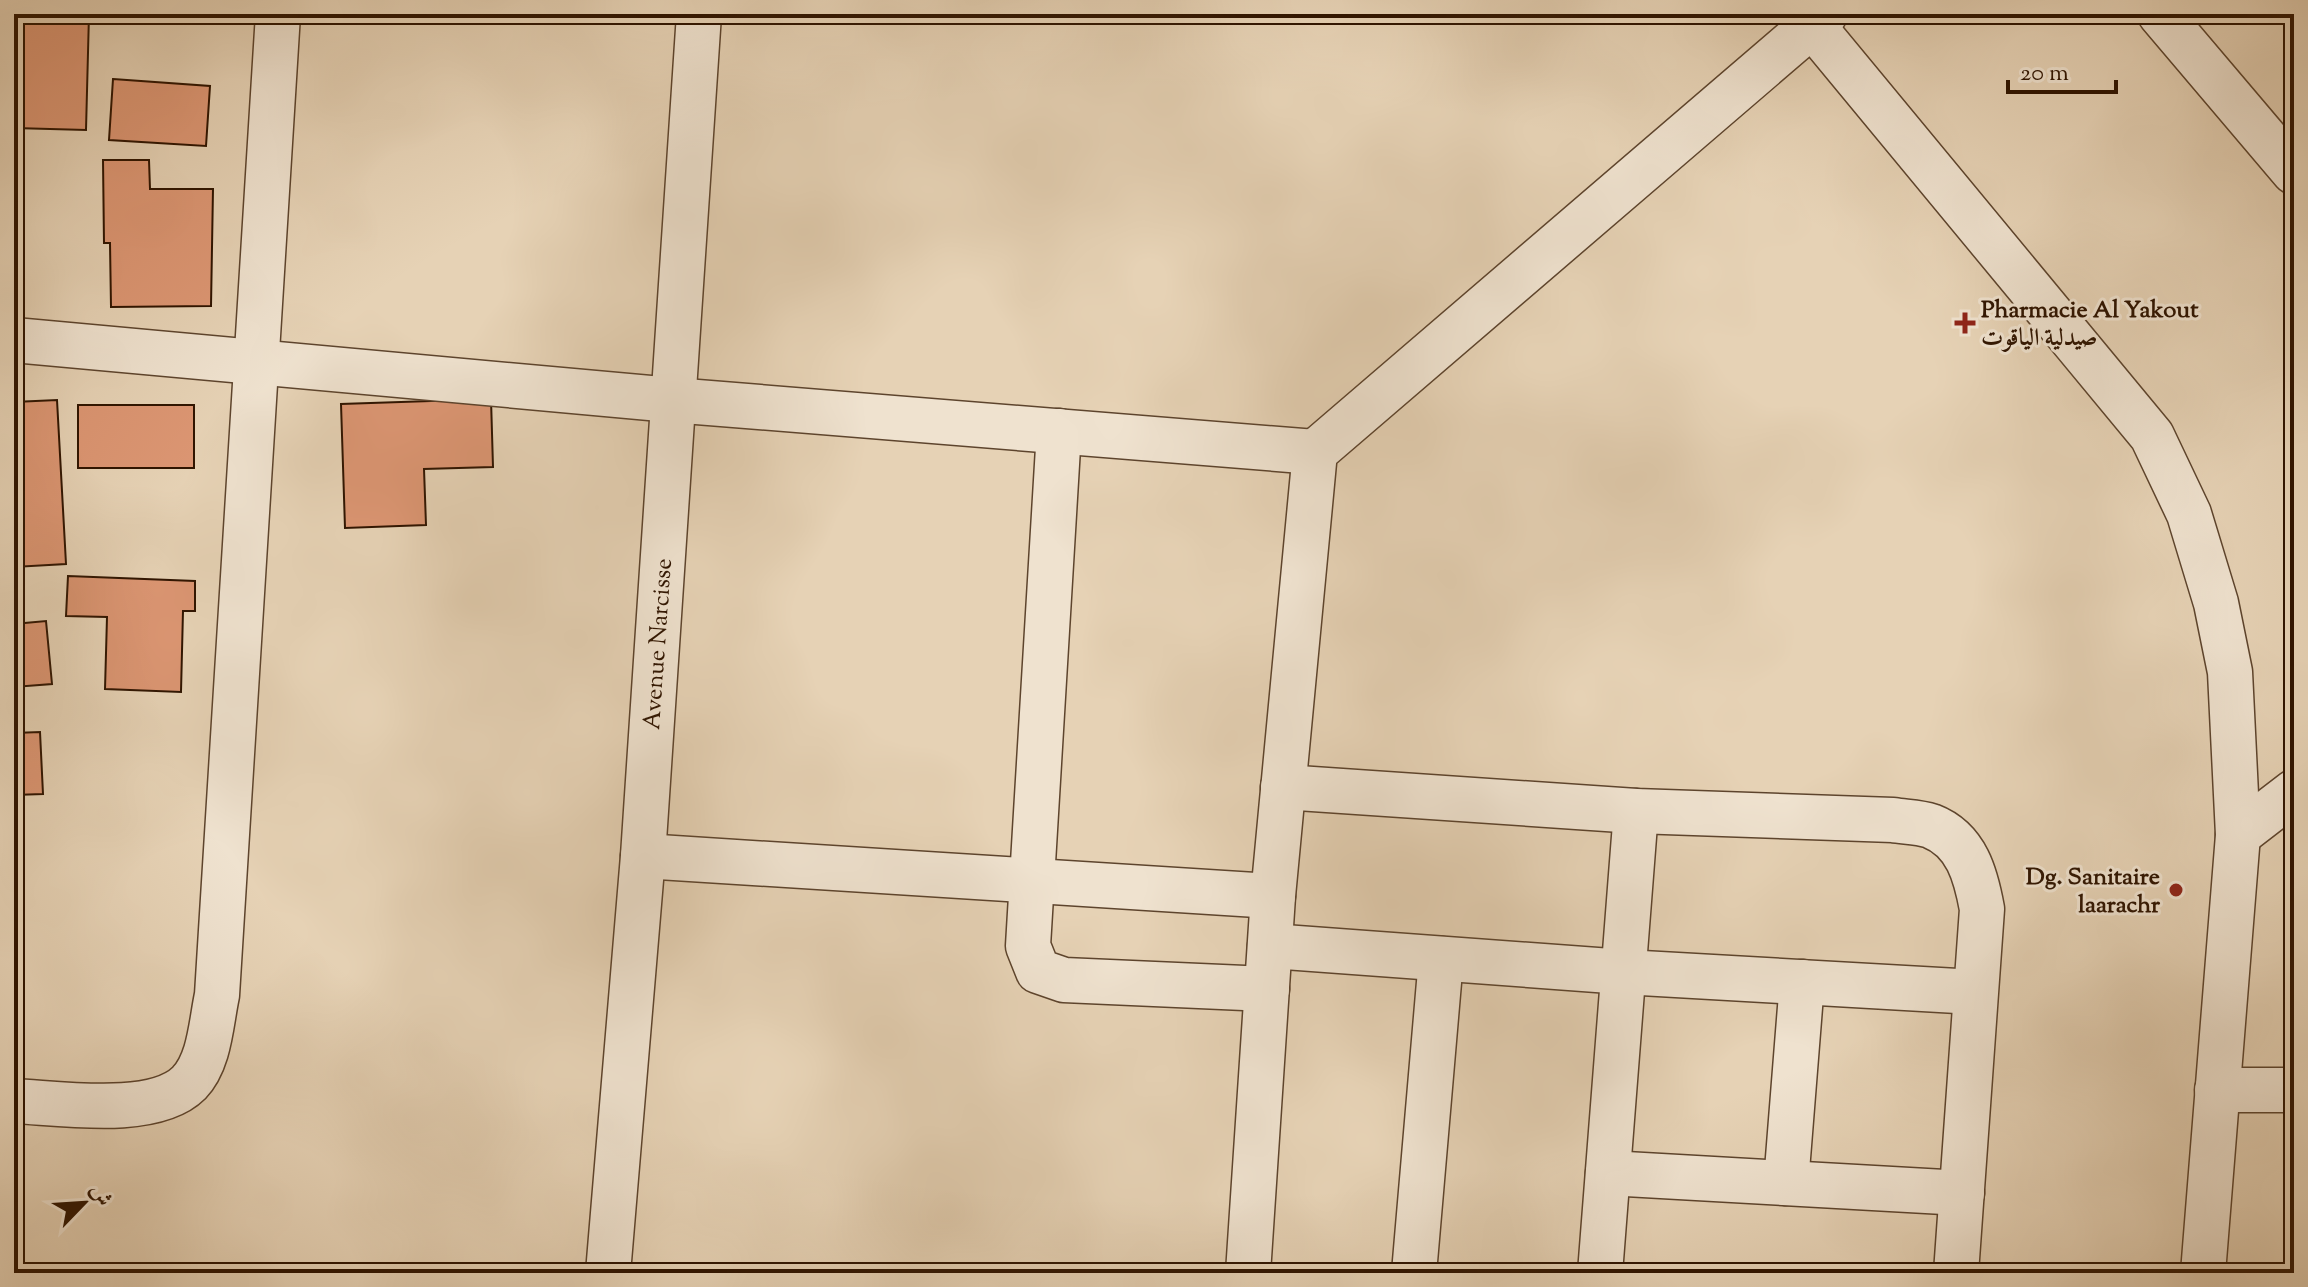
<svg xmlns="http://www.w3.org/2000/svg" width="2308" height="1287" font-family="'Sorts Mill Goudy',Amiri,serif">
	<style>
		.building { fill: #dc9673; stroke: #2f1400; stroke-width: 2 }
		.lines { fill: none; stroke-linecap: round; stroke-linejoin: round }
		.minor-casing { stroke: #5d442d; stroke-width: 47 }
		.minor { stroke: #efe2cf; stroke-width: 44 }
		.poi-dot { fill: #8f2418; stroke: #efe2cf; stroke-width: 3 }
		.labels { text-anchor: middle; stroke-width: 6; stroke-linejoin: round; paint-order: stroke }
		.poi-label { font-size: 24px; font-weight: bold; fill: #2f1400; stroke: #efe2cf; text-anchor: start }
		.street-label { font-size: 24px; fill: #2f1400; stroke: #efe2cf }
	</style>
	<rect width="100%" height="100%" fill="#e6d2b5"/>
	<filter id="stains"><feTurbulence type="fractalNoise" baseFrequency=".0025" numOctaves="4"/><feColorMatrix values="0 0 0 0 .2 0 0 0 0 .09 0 0 0 0 .02 0 0 0 .5 -.17"/></filter>
	<radialGradient id="worn" r=".72"><stop offset=".6" stop-color="#630" stop-opacity="0"/><stop offset="1" stop-color="#630" stop-opacity=".3"/></radialGradient>
	<g class="building">
		<path d="M14,14H89L86,130L14,128Z"/>
		<path d="M113,79L210,86L206,146L109,140Z"/>
		<path d="M103,160H149L150,189H213L211,306L111,307L110,243H104Z"/>
		<path d="M491,399L493,467L424,469L426,525L345,528L341,404Z"/>
		<path d="M57,400L66,564L14,567V402Z"/>
		<rect x="78" y="405" width="116" height="63"/>
		<path d="M68,576L195,581V611H183L181,692L105,689L107,617L66,616Z"/>
		<path d="M46,621L52,684L14,687V624Z"/>
		<path d="M40,732L43,794L14,795V733Z"/>
	</g>
	<g class="lines">
		<defs>
			<g id="minor">
				<path d="M1803,14L2152,436L2189,514L2216,603L2230,672L2238,835L2203,1273"/>
				<path d="M2160,14L2294,172"/>
				<path d="M14,340L672,400L1315,452"/>
				<path d="M1059,431L1028,946L1038,971L1064,980L1267,989"/>
				<path d="M1283,787L1636,811L1893,820C1905,822 1919,822 1931,826C1967,840 1976,876 1982,909L1956,1273"/>
				<path d="M2238,835L2294,792"/>
				<path d="M643,856L1273,896"/>
				<path d="M1270,946L1624,972L1975,992"/>
				<path d="M2217,1090H2294"/>
				<path d="M14,1101C60,1103 154,1118 189,1083C210,1061 211,1023 217,995L278,14"/>
				<path d="M1608,1173L1962,1193"/>
				<path d="M1786,1183L1802,982"/>
				<path d="M608,1273L643,856L699,14"/>
				<path d="M1248,1273L1273,896L1315,452L1825,14"/>
				<path d="M1414,1273L1441,959"/>
				<path d="M1600,1273L1636,811"/>
			</g>
		</defs>
		<use href="#minor" class="minor-casing"/>
		<use href="#minor" class="minor"/>
	</g>
	<g class="poi-dot">
		<path d="M1961 311h8v8h8v8h-8v8h-8v-8h-8v-8h8z"/>
		<circle cx="2176" cy="890" r="8"/>
	</g>
	<g class="labels">
		<g class="poi-label">
			<text x="1981" y="317">Pharmacie Al Yakout<tspan x="1981" dy="28">صيدلية الياقوت</tspan></text>
			<text x="2160" y="884" text-anchor="end">Dg. Sanitaire<tspan x="2160" dy="28">laarachr</tspan></text>
		</g>
		<g class="street-label">
			<text transform="translate(657 644) rotate(-86)" y="8">Avenue Narcisse</text>
		</g>
	</g>
	<rect width="2308" height="1287" fill="none" stroke="#e6d2b5" stroke-width="48"/>
	<rect x="16" y="16" width="2276" height="1255" fill="none" stroke="#2f1400" stroke-width="4"/>
	<rect x="24" y="24" width="2260" height="1239" fill="none" stroke="#2f1400" stroke-width="2"/>
	<g transform="translate(84 1203) rotate(65)" stroke="#efe2cf" stroke-width="6" paint-order="stroke">
	<path d="M0-6L14 30L0 20L-14 30Z" fill="#2f1400"/>
	<text y="-12" font-size="22" font-weight="bold" text-anchor="middle" fill="#2f1400">ش</text>
	</g>
	<path d="M2008 80v12h108v-12" fill="none" stroke="#2f1400" stroke-width="4"/>
	<text x="2020" y="80" font-size="24" fill="#2f1400" stroke="#efe2cf" stroke-width="6" paint-order="stroke">20 m</text>
	<rect width="100%" height="100%" filter="url(#stains)"/>
	<rect width="100%" height="100%" fill="url(#worn)"/>
</svg>
